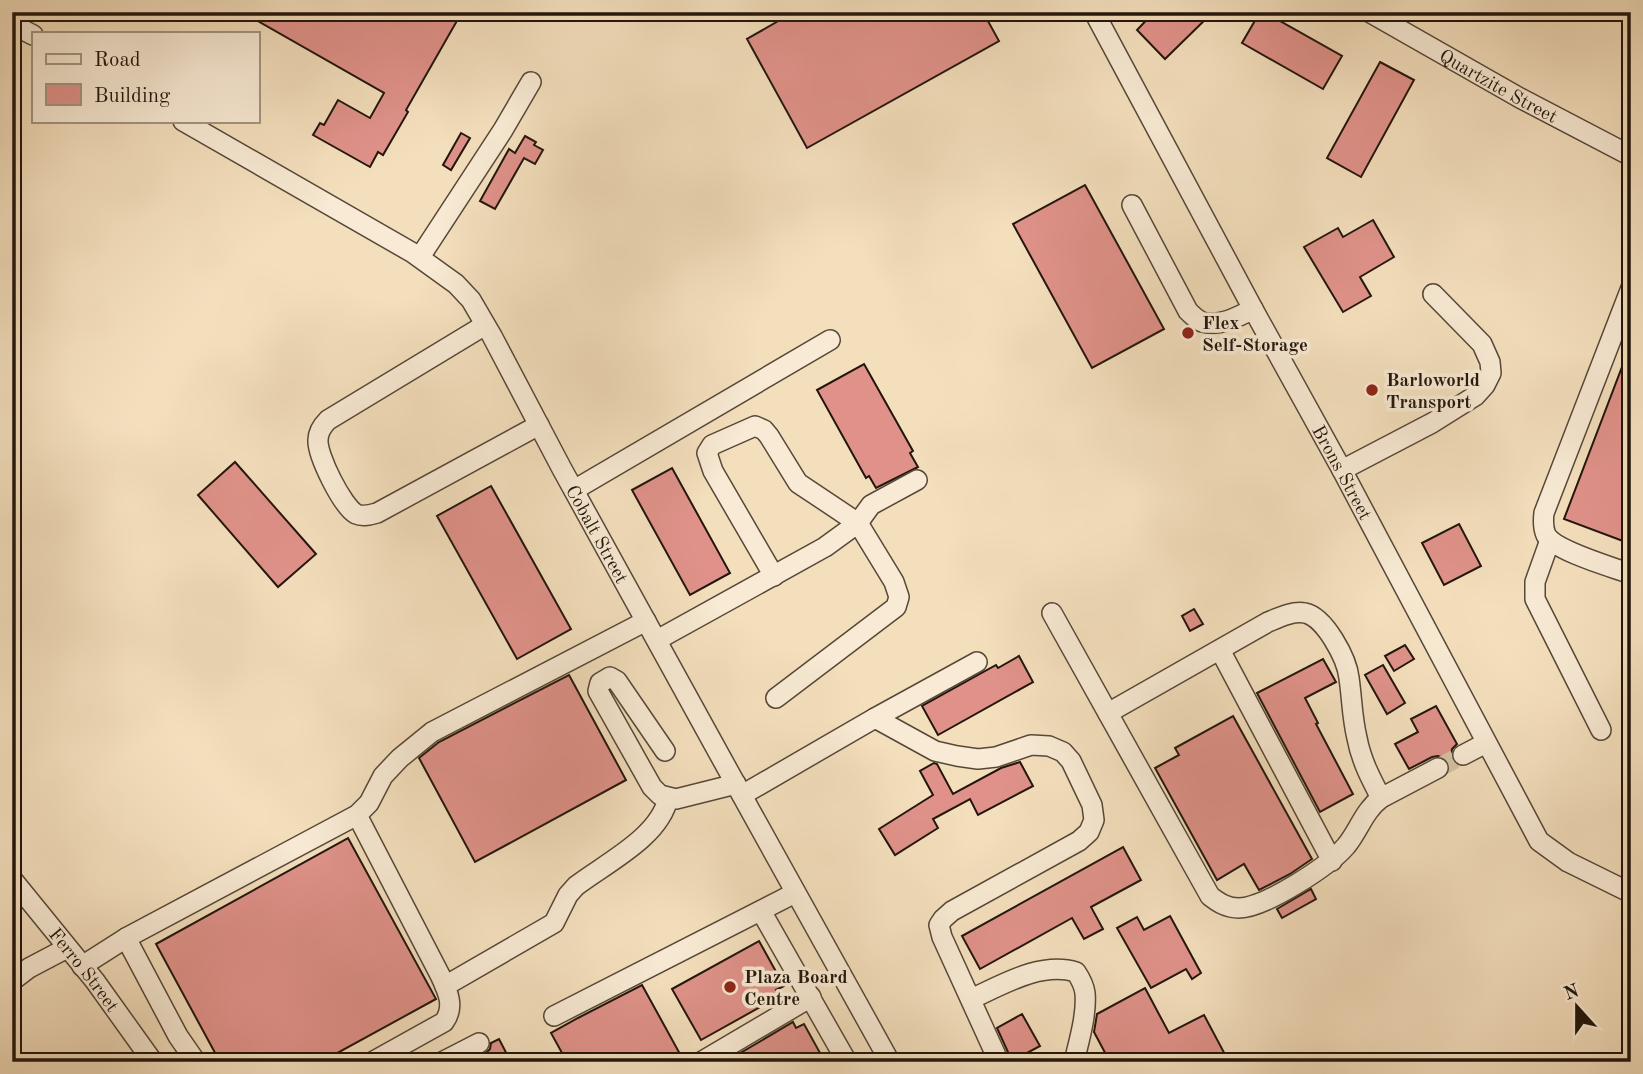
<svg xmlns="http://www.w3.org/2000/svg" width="1643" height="1074" font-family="'Old Standard TT',serif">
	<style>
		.building { fill: #e0928a; stroke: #22160c; stroke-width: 2 }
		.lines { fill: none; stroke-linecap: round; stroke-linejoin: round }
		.minor-tunnel { stroke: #d4c1a2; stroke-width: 19; stroke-dasharray: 19 10; stroke-linecap: butt }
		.minor-casing { stroke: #564838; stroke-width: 22 }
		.minor { stroke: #f8ead4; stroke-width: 19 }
		.poi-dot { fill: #8f2418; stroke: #f8ead4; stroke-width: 2.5 }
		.labels { text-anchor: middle; stroke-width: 7; stroke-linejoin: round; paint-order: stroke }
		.street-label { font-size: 19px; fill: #22160c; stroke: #f8ead4 }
		.poi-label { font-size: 19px; font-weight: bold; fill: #22160c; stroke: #f8ead4; text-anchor: start }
	</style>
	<rect width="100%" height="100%" fill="#f4dfbd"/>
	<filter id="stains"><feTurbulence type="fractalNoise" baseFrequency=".00286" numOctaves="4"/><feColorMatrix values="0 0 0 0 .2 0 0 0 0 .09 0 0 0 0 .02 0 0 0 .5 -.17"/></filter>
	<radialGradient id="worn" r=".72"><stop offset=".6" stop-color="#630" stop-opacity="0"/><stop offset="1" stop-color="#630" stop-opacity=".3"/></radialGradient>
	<g class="building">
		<path d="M242,12H462L406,110L408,112L383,155L378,152L370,167L313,135L320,123L324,125L338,100L370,118L384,93Z"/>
		<path d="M794,12H983L999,41L807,148L747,39Z"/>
		<path d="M1154,12H1213L1165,59L1137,30Z"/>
		<path d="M1260,12H1264L1342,56L1323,89L1242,43Z"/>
		<path d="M1380,62L1414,80L1361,177L1327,158Z"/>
		<path d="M461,133L470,138L451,170L443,165Z"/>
		<path d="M525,136L536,142L534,145L543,150L535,164L524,158L495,209L480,201L509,149L515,153Z"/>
		<path d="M1085,185L1164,329L1092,368L1013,224Z"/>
		<path d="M1373,220L1394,257L1360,277L1371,296L1343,312L1304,247L1338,228L1343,237Z"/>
		<path d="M1630,346H1631V544L1564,519Z"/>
		<path d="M864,364L913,451L910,453L918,467L876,488L869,476L866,478L817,390Z"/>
		<path d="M235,462L316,554L278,587L198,495Z"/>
		<path d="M672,468L730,573L690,595L632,490Z"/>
		<path d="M491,486L571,629L517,659L437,516Z"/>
		<path d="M1459,524L1481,566L1444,585L1422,543Z"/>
		<path d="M1194,609L1203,624L1190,631L1182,616Z"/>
		<path d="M1405,645L1414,659L1394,671L1385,656Z"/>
		<path d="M1019,656L1033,682L938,735L922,706L996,665L998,668Z"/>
		<path d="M1323,659L1336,682L1305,698L1318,723L1316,724L1353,794L1320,812L1257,693Z"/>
		<path d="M1383,665L1405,703L1387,714L1365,675Z"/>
		<path d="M569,675L626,780L475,862L419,758L439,742Z"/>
		<path d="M1436,706L1457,744L1452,749L1451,755L1453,761L1457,765L1450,769L1449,763L1445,758L1438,756L1432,757L1409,769L1395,744L1418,732L1411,719Z"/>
		<path d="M1233,716L1312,859L1290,874L1259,890L1244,864L1217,880L1155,768L1179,755L1175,748Z"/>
		<path d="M1020,762L1033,786L978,815L970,799L933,819L938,828L895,855L879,829L933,795L920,771L934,763L937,764L953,794L1001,768Z"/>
		<path d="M348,838L436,999L321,1062H220L156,944Z"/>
		<path d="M1123,847L1141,880L1091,907L1103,929L1084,939L1072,918L980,969L962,936Z"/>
		<path d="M1311,889L1316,899L1282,918L1277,909Z"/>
		<path d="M1170,916L1201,973L1192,979L1186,969L1151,988L1117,928L1137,917L1144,930Z"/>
		<path d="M759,941L784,986L776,990L780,996L701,1040L672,989Z"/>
		<path d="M642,985L680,1054L665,1062H567L551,1033L578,1018Z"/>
		<path d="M1145,988L1169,1033L1204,1015L1229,1062H1110L1094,1032L1097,1014Z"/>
		<path d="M1022,1014L1040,1046L1012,1061L997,1028Z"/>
		<path d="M793,1022L796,1028L804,1024L825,1062H725Z"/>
		<path d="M499,1039L511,1062H469L485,1054L490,1049L491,1043Z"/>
	</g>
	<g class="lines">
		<path class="minor-tunnel" d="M1438,768L1463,755"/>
		<defs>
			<g id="minor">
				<path id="s1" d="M1094,12L1253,309L1342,470L1539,841L1568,862L1631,893"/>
				<path id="s2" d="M1369,12L1520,98L1631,156"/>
				<path d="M12,24L33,35"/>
				<path id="s3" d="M183,121L413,253L456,284L471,300L492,336L562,469L750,810L890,1062"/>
				<path d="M1132,205L1188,311C1192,315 1197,320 1202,322C1219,327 1238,317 1253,309"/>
				<path d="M420,257L503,130L531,82"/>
				<path d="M1631,288L1544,513C1543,521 1543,528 1546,535C1555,551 1612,567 1631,574"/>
				<path d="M485,325L328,420C322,426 318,432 318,440C317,455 342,506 356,514C363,517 370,515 377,513L539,425"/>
				<path d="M1342,470L1432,423L1475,396L1485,385L1491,373L1490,362L1482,344L1433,294"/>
				<path d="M574,490L830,340"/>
				<path d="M1550,540L1535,582V599L1601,730"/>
				<path d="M774,576L713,471L707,453L712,445L755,426L764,430L769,436L798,483L858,523L894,582L899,597L896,607L776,698"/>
				<path d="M1052,613L1210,896C1219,903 1227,908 1239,908C1266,907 1329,866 1346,846C1359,830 1364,811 1381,798L1438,768"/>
				<path d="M657,640L825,547L858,523L871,505L917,480"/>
				<path d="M1220,650L1332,861"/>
				<path d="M1108,713L1268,622C1280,617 1292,611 1305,613C1325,617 1347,659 1349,678C1352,698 1352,718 1357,738C1361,760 1371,779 1381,798"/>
				<path d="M875,718L935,751L957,756L978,759L996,757L1031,745L1049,746L1063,752L1071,761L1092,805L1094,820L1089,832L1079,841L952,911L943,919L939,925L942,937L999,1062"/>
				<path d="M665,751L617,681L610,677L600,683L598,691L652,787L660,795L676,799L736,784"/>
				<path d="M1463,755L1486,743"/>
				<path d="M742,795L875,718L977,662"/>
				<path d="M357,815L441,977C448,992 455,1007 444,1022L372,1062"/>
				<path id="s4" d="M12,879L95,981L153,1062"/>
				<path d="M761,911L847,1062"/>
				<path d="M126,938L178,1036L196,1062"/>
				<path d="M82,966L126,938L357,815L369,803L383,776L400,758L432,732L646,621"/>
				<path d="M12,981L29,968L67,948"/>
				<path d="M445,986L554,923L568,895L576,886C606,863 660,837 668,798"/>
				<path d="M971,999C1002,985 1041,961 1076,972C1080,978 1084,985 1085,993C1087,1014 1079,1041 1074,1062"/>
				<path d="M554,1016L795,893"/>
				<path d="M442,1062L479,1043"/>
				<path d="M701,1062L811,997"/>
			</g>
		</defs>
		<use href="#minor" class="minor-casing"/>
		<use href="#minor" class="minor"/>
	</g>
	<g class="poi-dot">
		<circle cx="1188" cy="333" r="7"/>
		<circle cx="1372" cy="390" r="7"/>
		<circle cx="730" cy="987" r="7"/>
	</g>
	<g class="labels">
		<g class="street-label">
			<text dy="7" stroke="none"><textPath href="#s2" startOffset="149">Quartzite Street</textPath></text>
			<text dy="7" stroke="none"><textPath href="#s1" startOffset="523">Brons Street</textPath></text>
			<text dy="7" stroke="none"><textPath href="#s3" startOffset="606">Cobalt Street</textPath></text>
			<text dy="7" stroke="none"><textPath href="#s4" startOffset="116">Ferro Street</textPath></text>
		</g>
		<g class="poi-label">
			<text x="1202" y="329">Flex<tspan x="1202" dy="22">Self-Storage</tspan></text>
			<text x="1386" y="386">Barloworld<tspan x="1386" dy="22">Transport</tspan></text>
			<text x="744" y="983">Plaza Board<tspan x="744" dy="22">Centre</tspan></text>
		</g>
	</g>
	<rect width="1643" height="1074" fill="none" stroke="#f4dfbd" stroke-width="42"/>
	<rect x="14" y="14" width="1615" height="1046" fill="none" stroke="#22160c" stroke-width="3.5"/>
	<rect x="21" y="21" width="1601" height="1032" fill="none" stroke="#22160c" stroke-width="2"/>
	<rect x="32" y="32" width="228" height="91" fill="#f8ead4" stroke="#a29584" stroke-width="2"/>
	<rect x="46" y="54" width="35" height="10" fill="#f8ead4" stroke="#a29584" stroke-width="2"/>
	<text x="94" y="66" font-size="21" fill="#22160c">Road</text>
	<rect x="46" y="84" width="35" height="21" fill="#e0928a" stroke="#a29584" stroke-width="2"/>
	<text x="94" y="102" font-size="21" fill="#22160c">Building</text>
	<g transform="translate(1577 1007) rotate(339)" stroke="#f8ead4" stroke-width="5" paint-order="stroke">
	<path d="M0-5L12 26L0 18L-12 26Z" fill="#22160c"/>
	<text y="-10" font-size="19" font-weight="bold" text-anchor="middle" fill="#22160c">N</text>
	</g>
	<rect width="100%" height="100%" filter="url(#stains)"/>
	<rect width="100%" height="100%" fill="url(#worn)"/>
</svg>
